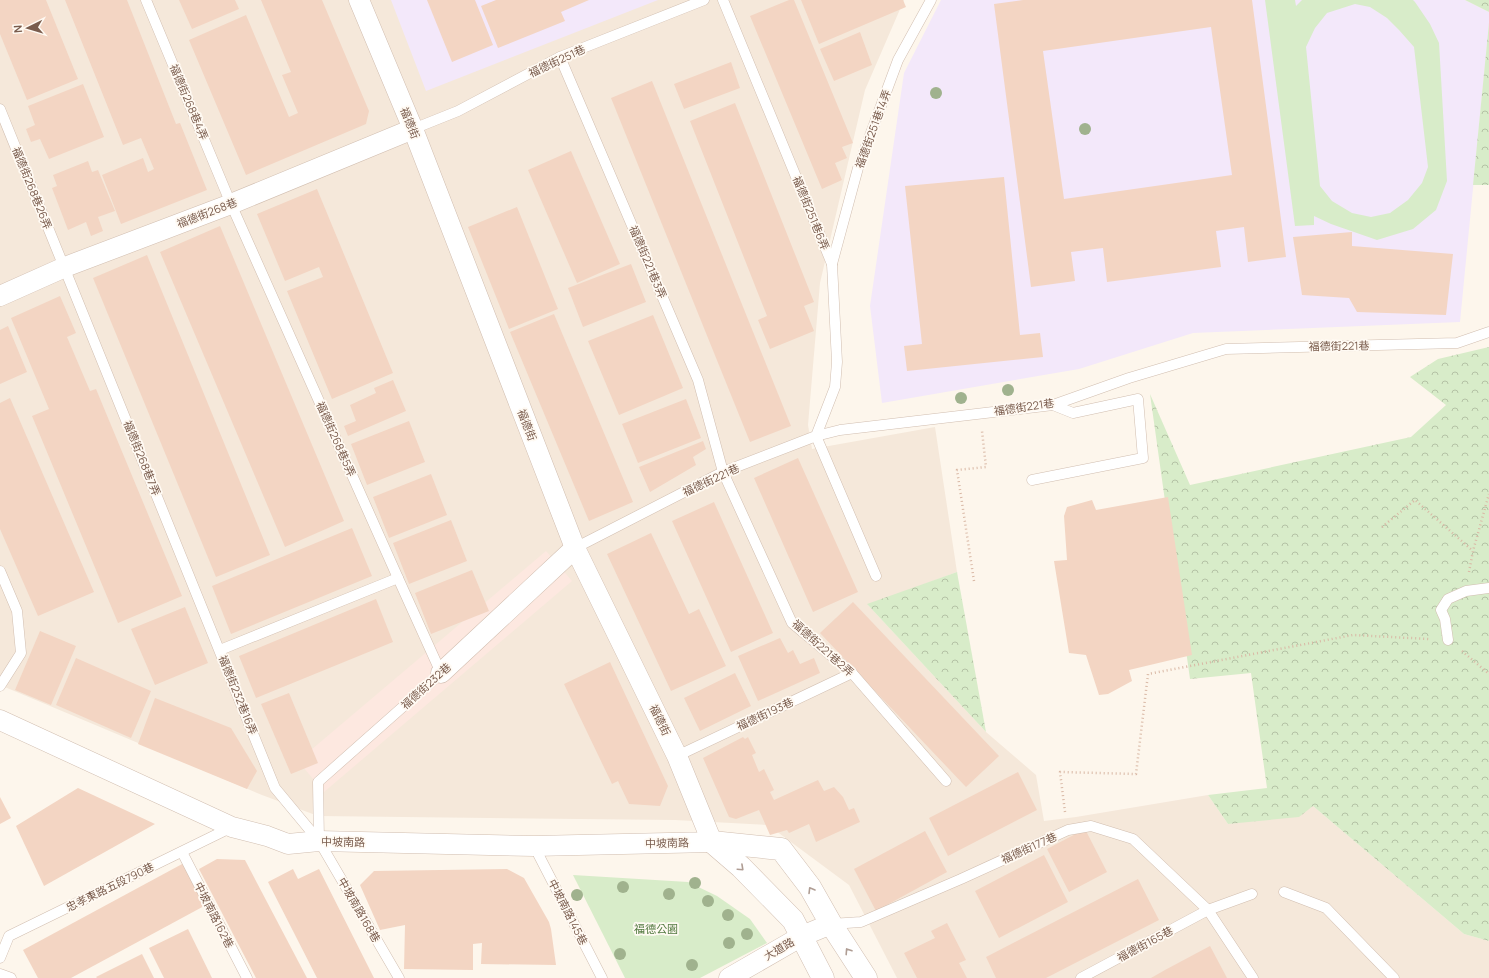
<svg xmlns="http://www.w3.org/2000/svg" width="1489" height="978" font-family="Manrope,'Noto Sans TC',sans-serif">
	<style>
		.residential { fill: #f5e8da }
		.commercial { fill: #fde8e0 }
		.education { fill: #f3e8fa }
		.green { fill: #d8ecc9; fill-rule: evenodd }
		.forest { fill: url(#forest-crowns) }
		.building { fill: #f3d5c3; fill-rule: evenodd }
		.lines { fill: none; stroke-linecap: round; stroke-linejoin: round }
		.service-casing { stroke: #d1beb0; stroke-width: 11 }
		.minor-casing { stroke: #d1beb0; stroke-width: 21 }
		.tertiary-casing { stroke: #d1beb0; stroke-width: 23 }
		.path { stroke: #d9b8a5; stroke-width: 2.5; stroke-dasharray: 1 3; stroke-linecap: butt }
		.service { stroke: #fff; stroke-width: 10 }
		.minor { stroke: #fff; stroke-width: 20 }
		.tertiary { stroke: #fff; stroke-width: 22 }
		.tree { fill: #a0b28e }
		.oneway { stroke: #af9d94 }
		.labels { text-anchor: middle; stroke-width: 3.5; stroke-linejoin: round; paint-order: stroke }
		.street-label { font-size: 11px; fill: #7a5c4d; stroke: #fffaf3 }
		.park-label { font-size: 11px; fill: #537a41; stroke: #fffaf3 }
	</style>
	<defs>
		<pattern id="forest-crowns" width="20" height="18" patternUnits="userSpaceOnUse"><rect width="20" height="18" fill="#d8ecc9"/><path d="M2 6a3 3 0 1 1 6 0M12 15a3 3 0 1 1 6 0" fill="none" stroke="#b4c2a5"/></pattern>
	</defs>
	<rect width="100%" height="100%" fill="#fdf6ec"/>
	<path class="residential" d="M0,0H904L865,90L820,283L808,425L812,449L935,427L957,572L868,605L986,732L1036,775L1044,821L1076,817L1208,795L1228,824L1313,806L1464,934L1489,941V978H897L849,885L768,825L675,820L318,816L262,795L0,685Z"/>
	<path class="commercial" d="M546,551L572,581L324,792L298,761Z"/>
	<g class="education">
		<path d="M391,0H658L426,91Z"/>
		<path d="M941,0H1465L1489,12V24L1460,322L1193,333L1079,369L882,403L870,306L904,73Z"/>
	</g>
	<g class="green">
		<path d="M1265,0H1295L1296,6L1302,0H1413L1415,2L1430,24L1439,43L1447,181L1436,210L1413,229L1377,240L1331,224L1314,216V225L1295,226ZM1355,4L1370,7L1387,18L1399,30L1414,47L1428,167L1422,183L1408,200L1390,213L1371,217L1352,213L1332,201L1320,186L1306,47L1315,28L1327,13Z"/>
		<path d="M573,875L688,882L717,896L750,919L767,943L700,978H625Z"/>
	</g>
	<g class="forest">
		<path d="M1465,0H1489V12Z"/>
		<path d="M1489,23V185H1473Z"/>
		<path d="M1489,347V941L1464,934L1313,806L1299,817L1228,824L1208,795L1267,788L1251,673L1190,679L1150,394L1190,485L1411,437L1446,405L1410,377L1438,359Z"/>
		<path d="M957,572L986,732L867,604Z"/>
	</g>
	<g class="building">
		<path d="M0,0H46L78,79L27,100L0,34Z"/>
		<path d="M65,0H127L176,124L180,123L207,190L121,224L102,175L143,158L148,172L154,169L141,138L123,145Z"/>
		<path d="M179,0H235L239,9L192,29Z"/>
		<path d="M261,0H322L369,111L366,124L246,175L189,40L246,15L289,117L298,113L282,75L291,72Z"/>
		<path d="M427,0H475L493,45L452,62Z"/>
		<path d="M496,0H589L561,12L565,21L498,48L481,6Z"/>
		<path d="M789,0H794L853,143L842,147L847,158L835,163L842,180L822,189L750,16Z"/>
		<path d="M801,0H903L906,7L819,44Z"/>
		<path d="M1023,0H1252L1286,257L1248,262L1244,227L1216,231L1221,267L1107,282L1103,248L1071,252L1075,281L1031,287L994,4ZM1211,27L1232,175L1064,199L1043,51Z"/>
		<path d="M860,32L872,65L834,81L820,49Z"/>
		<path d="M731,62L740,88L684,109L674,84Z"/>
		<path d="M652,81L791,426L750,442L611,98Z"/>
		<path d="M83,84L104,137L49,159L40,139L31,142L26,129L35,125L28,106Z"/>
		<path d="M735,103L814,302L804,306L814,331L770,349L758,320L767,316L690,121Z"/>
		<path d="M571,151L620,264L577,283L528,170Z"/>
		<path d="M88,161L92,172L98,170L115,211L98,217L103,231L91,236L86,222L68,230L52,188L57,186L53,175Z"/>
		<path d="M1004,177L1020,335L1040,333L1043,357L907,371L904,346L922,344L905,186Z"/>
		<path d="M317,189L393,373L332,399L287,291L323,277L319,267L285,281L257,214Z"/>
		<path d="M517,207L558,309L509,329L468,227Z"/>
		<path d="M220,226L344,521L285,547L160,252Z"/>
		<path d="M1352,232V246L1453,254L1446,315L1357,312L1349,298L1302,295L1293,237Z"/>
		<path d="M147,255L270,555L216,577L93,278Z"/>
		<path d="M631,264L646,302L583,327L568,288Z"/>
		<path d="M60,296L76,333L67,337L90,391L96,389L182,596L118,623L32,416L49,409L11,318Z"/>
		<path d="M554,314L633,502L589,521L510,332Z"/>
		<path d="M653,315L683,388L619,415L588,341Z"/>
		<path d="M8,326L27,372L0,384V330Z"/>
		<path d="M393,380L406,411L348,436L344,426L356,421L350,405L376,393L374,388Z"/>
		<path d="M10,398L94,592L38,616L0,529V403Z"/>
		<path d="M686,399L701,438L638,463L622,424Z"/>
		<path d="M409,421L425,462L367,485L351,444Z"/>
		<path d="M703,441L706,449L693,457L696,465L650,492L639,467Z"/>
		<path d="M798,458L858,592L813,612L754,478Z"/>
		<path d="M431,474L447,515L389,538L373,497Z"/>
		<path d="M1168,497L1192,655L1129,670L1132,681L1108,694L1099,695L1086,655L1069,653L1054,561L1067,560L1064,516L1067,507L1092,500L1096,510Z"/>
		<path d="M714,502L773,633L731,652L672,521Z"/>
		<path d="M451,520L467,561L409,584L393,543Z"/>
		<path d="M352,528L372,576L231,634L212,586Z"/>
		<path d="M651,533L689,614L699,609L726,666L671,691L607,554Z"/>
		<path d="M472,570L489,611L431,634L415,593Z"/>
		<path d="M376,599L393,642L256,698L239,656Z"/>
		<path d="M853,602L999,756L966,787L820,633Z"/>
		<path d="M185,607L208,663L155,685L131,629Z"/>
		<path d="M40,631L76,646L51,705L15,690Z"/>
		<path d="M780,638L788,653L793,650L800,664L814,658L820,673L758,701L738,656Z"/>
		<path d="M76,658L151,691L131,738L56,705Z"/>
		<path d="M610,662L668,786L660,806L629,804L618,781L612,784L564,684Z"/>
		<path d="M735,673L751,706L700,731L684,698Z"/>
		<path d="M289,693L318,763L291,774L261,704Z"/>
		<path d="M155,698L231,728L257,771L247,789L138,744Z"/>
		<path d="M743,737L745,739L748,737L756,753L752,755L759,772L764,769L774,790L770,792L774,800L818,780L824,791L834,787L843,797L849,810L854,808L860,822L816,842L809,824L789,833L787,830L770,835L759,810L736,819L729,817L703,758Z"/>
		<path d="M1018,772L1037,810L948,856L929,818Z"/>
		<path d="M78,788L155,824L44,886L16,826Z"/>
		<path d="M0,797L11,818L0,824Z"/>
		<path d="M1085,829L1107,872L1069,892L1047,849Z"/>
		<path d="M925,831L947,872L876,911L854,869Z"/>
		<path d="M1044,855L1068,902L999,938L975,891Z"/>
		<path d="M217,859L245,860L307,978H256L199,869Z"/>
		<path d="M184,863L206,905L71,978H38L23,950Z"/>
		<path d="M293,869L298,879L319,869L374,978H317L268,882Z"/>
		<path d="M507,869L524,878L549,922L551,929L556,965L481,964L482,943L473,944V970L404,969L405,925L380,930L360,885L374,871Z"/>
		<path d="M1138,879L1159,920L1046,978H996L986,957Z"/>
		<path d="M947,923L966,960L959,963L967,978H917L904,953L935,938L931,931Z"/>
		<path d="M188,929L212,978H164L149,948Z"/>
		<path d="M1210,946L1227,978H1151L1165,970Z"/>
		<path d="M142,954L154,978H97L96,977Z"/>
	</g>
	<g class="lines">
		<defs>
			<g id="service">
				<path d="M146,0L231,204L398,578L441,673L318,782L319,841"/>
				<path d="M723,0L832,264L837,362L835,387L816,436L876,576"/>
				<path d="M560,57L698,380L723,472L792,623L852,673L946,781"/>
				<path d="M0,109L275,788L319,841L399,978"/>
				<path d="M413,129L458,111L560,57L704,0"/>
				<path d="M832,264L858,168L898,60L931,0"/>
				<path d="M1032,480L1143,458L1138,399L1073,413L1053,405"/>
				<path d="M575,548L723,472L816,436L840,430L1053,405L1129,378L1226,349L1457,343L1489,332"/>
				<path d="M0,571L17,611L21,653L0,686"/>
				<path d="M1448,640L1445,619L1441,610L1448,599L1466,591L1489,588"/>
				<path d="M220,650L398,578"/>
				<path d="M677,756L852,673"/>
				<path d="M534,846L602,978"/>
				<path d="M182,852L247,978"/>
				<path d="M1284,892L1326,908L1394,978"/>
				<path d="M831,924L861,922L961,879L1068,830L1091,826L1133,839L1208,910L1253,978"/>
				<path d="M0,958L9,936L232,827"/>
				<path d="M0,974L11,978"/>
				<path d="M1081,978L1208,910L1252,894"/>
			</g>
			<g id="minor">
				<path d="M0,296L65,267L231,204L413,129"/>
				<path d="M441,673L575,548"/>
				<path d="M0,720L232,827L267,836L288,844L319,841L534,846L712,842L677,756L575,548L413,129L359,0"/>
				<path d="M729,978L802,936L831,924"/>
			</g>
			<g id="tertiary">
				<path d="M712,842L781,849L810,887L831,924L866,978"/>
				<path d="M712,842L741,867L793,920L823,978"/>
			</g>
		</defs>
		<use href="#service" class="service-casing"/>
		<use href="#minor" class="minor-casing"/>
		<use href="#tertiary" class="tertiary-casing"/>
		<g class="path">
			<path d="M1382,527L1415,500L1473,551"/>
			<path d="M1469,572L1473,551L1489,494"/>
			<path d="M974,581L957,470L986,467L982,431"/>
			<path d="M1462,651L1489,674"/>
			<path d="M1065,812L1060,772L1136,774L1148,674L1353,635L1429,639"/>
		</g>
		<use href="#service" class="service"/>
		<use href="#minor" class="minor"/>
		<use href="#tertiary" class="tertiary"/>
	</g>
	<g class="tree">
		<circle cx="936" cy="93" r="6"/>
		<circle cx="1085" cy="129" r="6"/>
		<circle cx="1008" cy="390" r="6"/>
		<circle cx="961" cy="398" r="6"/>
		<circle cx="695" cy="883" r="6"/>
		<circle cx="623" cy="887" r="6"/>
		<circle cx="669" cy="894" r="6"/>
		<circle cx="577" cy="895" r="6"/>
		<circle cx="708" cy="901" r="6"/>
		<circle cx="728" cy="915" r="6"/>
		<circle cx="747" cy="934" r="6"/>
		<circle cx="729" cy="943" r="6"/>
		<circle cx="620" cy="954" r="6"/>
		<circle cx="692" cy="965" r="6"/>
	</g>
	<defs><path id="oneway-chevron" d="M-2-3.5L2.5 0L-2 3.5" fill="none" stroke-width="1.6" stroke-linecap="round" stroke-linejoin="round"/></defs>
	<g class="oneway">
		<use href="#oneway-chevron" transform="translate(741 868) rotate(43)"/>
		<use href="#oneway-chevron" transform="translate(811 890) rotate(-121)"/>
		<use href="#oneway-chevron" transform="translate(848 951) rotate(-123)"/>
	</g>
	<g class="labels">
		<g class="street-label">
			<text transform="translate(557 61) rotate(-25)" y="4">福德街251巷</text>
			<text transform="translate(189 102) rotate(67)" y="4">福德街268巷4弄</text>
			<text transform="translate(410 123) rotate(68)" y="4">福德街</text>
			<text transform="translate(873 129) rotate(-70)" y="4">福德街251巷14弄</text>
			<text transform="translate(32 188) rotate(68)" y="4">福德街268巷26弄</text>
			<text transform="translate(207 213) rotate(-21)" y="4">福德街268巷</text>
			<text transform="translate(811 213) rotate(68)" y="4">福德街251巷6弄</text>
			<text transform="translate(648 262) rotate(67)" y="4">福德街221巷3弄</text>
			<text transform="translate(1339 346) rotate(-1)" y="4">福德街221巷</text>
			<text transform="translate(1024 407) rotate(-8)" y="4">福德街221巷</text>
			<text transform="translate(527 425) rotate(69)" y="4">福德街</text>
			<text transform="translate(336 439) rotate(66)" y="4">福德街268巷5弄</text>
			<text transform="translate(142 458) rotate(68)" y="4">福德街268巷7弄</text>
			<text transform="translate(711 480) rotate(-25)" y="4">福德街221巷</text>
			<text transform="translate(823 648) rotate(42)" y="4">福德街221巷2弄</text>
			<text transform="translate(426 686) rotate(-42)" y="4">福德街232巷</text>
			<text transform="translate(238 695) rotate(68)" y="4">福德街232巷16弄</text>
			<text transform="translate(765 714) rotate(-25)" y="4">福德街193巷</text>
			<text transform="translate(660 720) rotate(64)" y="4">福德街</text>
			<text transform="translate(343 842) rotate(1)" y="4">中坡南路</text>
			<text transform="translate(667 843) rotate(-1)" y="4">中坡南路</text>
			<text transform="translate(1029 848) rotate(-24)" y="4">福德街177巷</text>
			<text transform="translate(110 887) rotate(-26)" y="4">忠孝東路五段790巷</text>
			<text transform="translate(359 910) rotate(60)" y="4">中坡南路168巷</text>
			<text transform="translate(568 912) rotate(63)" y="4">中坡南路145巷</text>
			<text transform="translate(214 915) rotate(63)" y="4">中坡南路162巷</text>
			<text transform="translate(1145 944) rotate(-28)" y="4">福德街165巷</text>
			<text transform="translate(779 949) rotate(-30)" y="4">大道路</text>
		</g>
		<g class="park-label">
			<text x="656" y="933">福德公園</text>
		</g>
	</g>
	<g transform="translate(28 28) rotate(265)" stroke="#fffaf3" stroke-width="3" paint-order="stroke">
	<path d="M0-3L7 15L0 10L-7 15Z" fill="#7a5c4d"/>
	<text y="-6" font-size="11" font-weight="bold" text-anchor="middle" fill="#7a5c4d">N</text>
	</g>
</svg>
